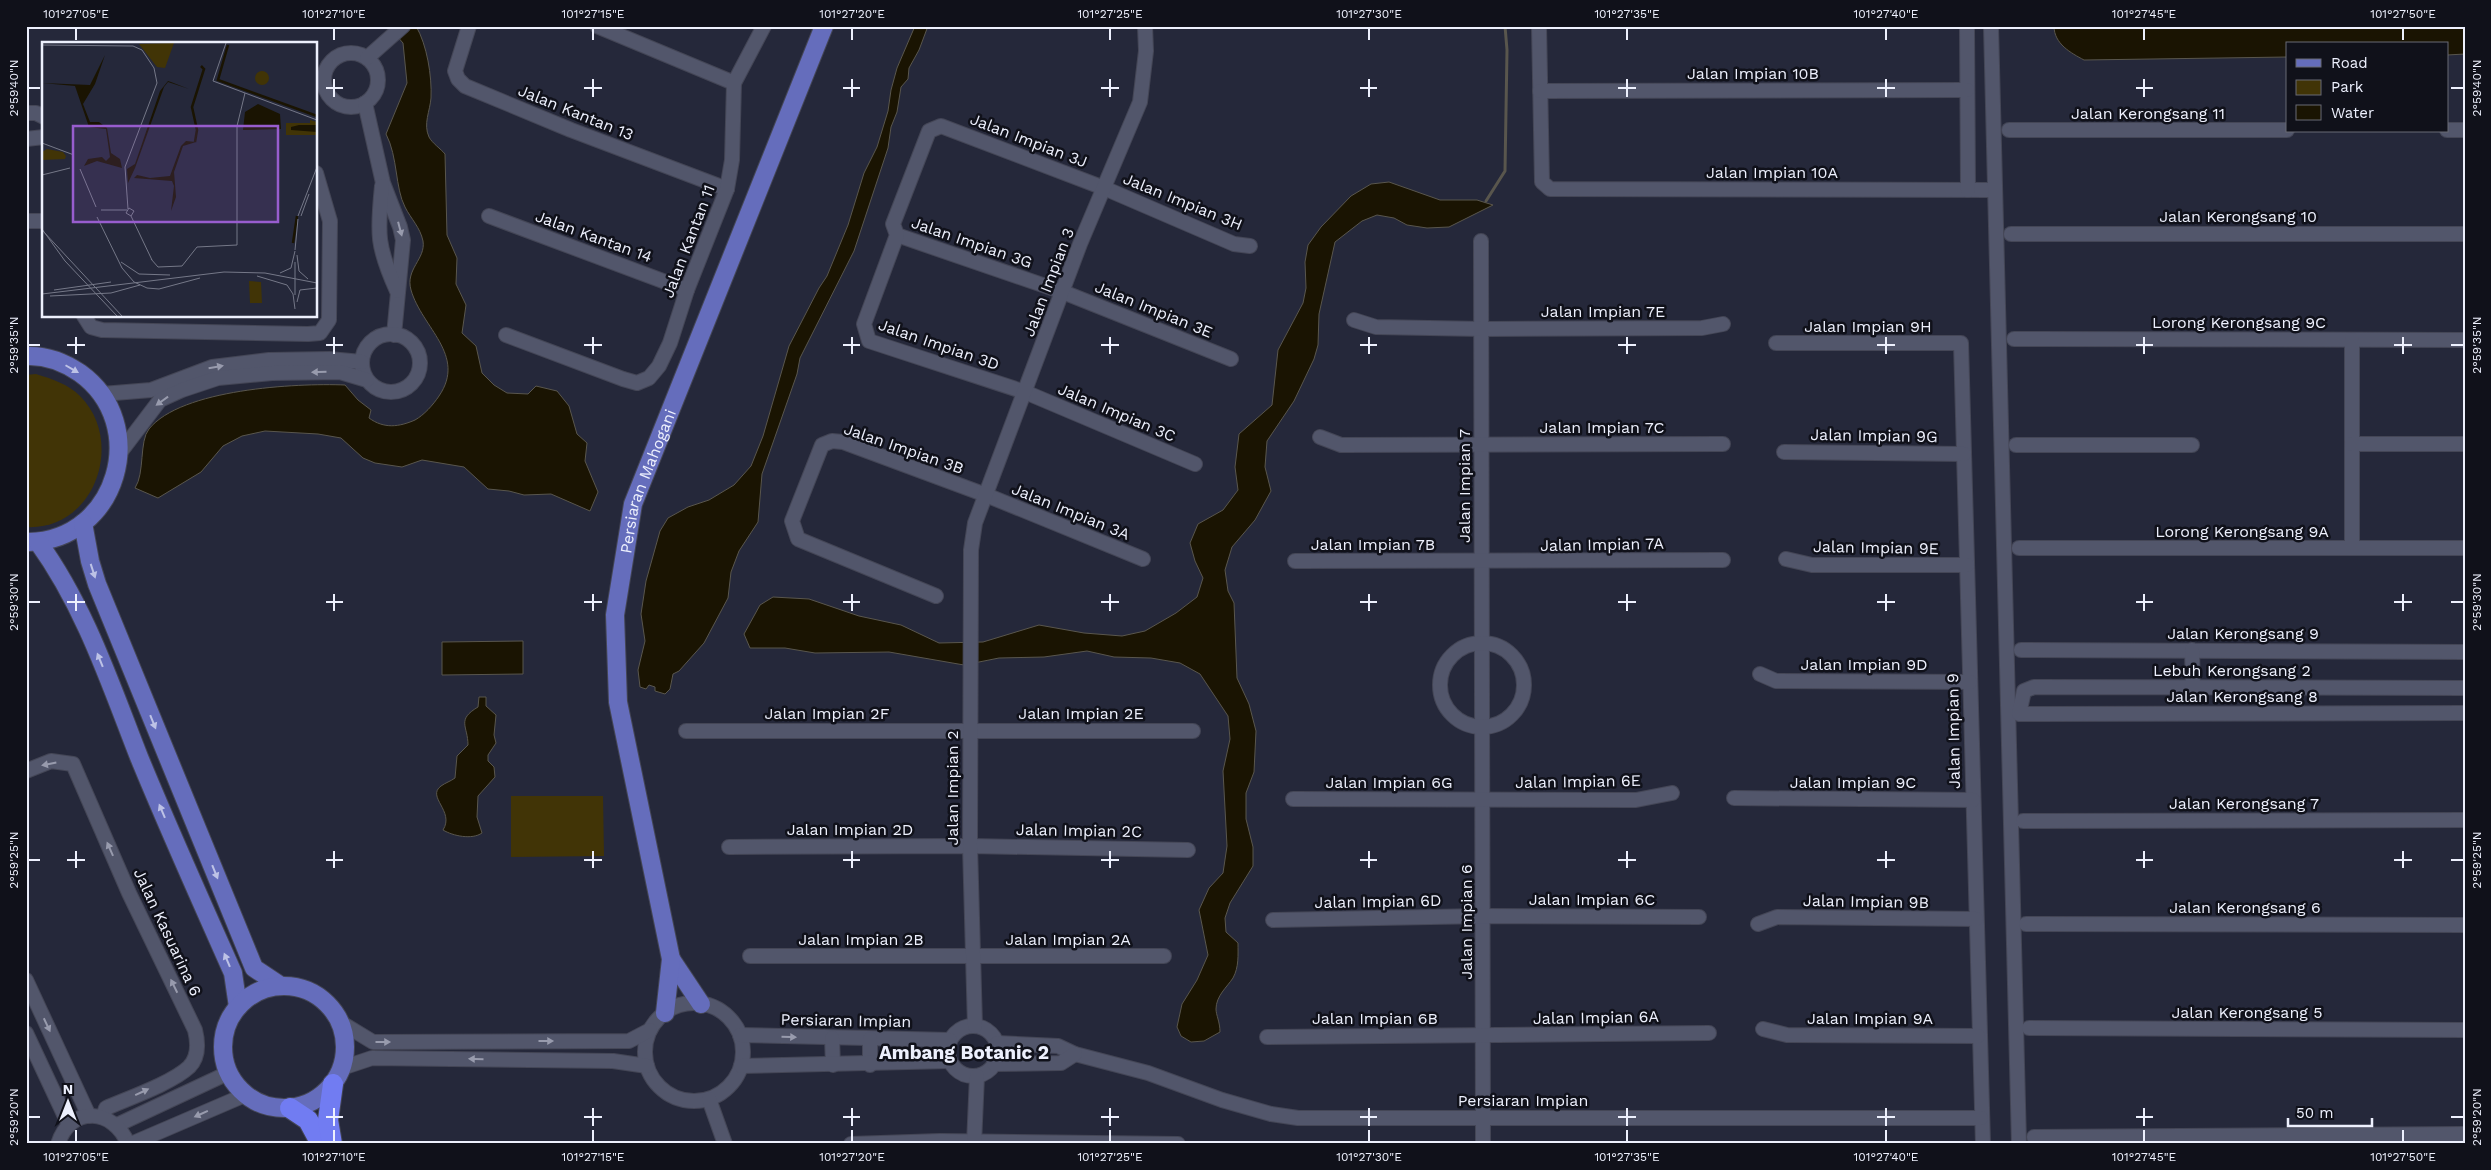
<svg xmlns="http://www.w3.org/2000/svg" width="2491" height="1170" font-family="'Work Sans',sans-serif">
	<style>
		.green { fill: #413406 }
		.water { fill: #1a1402; stroke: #59564d }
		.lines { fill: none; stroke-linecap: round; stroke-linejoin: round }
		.stream { stroke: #59564d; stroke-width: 3 }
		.minor-casing { stroke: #444656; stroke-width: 16 }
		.major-casing { stroke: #444656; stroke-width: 20 }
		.highway-casing { stroke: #444656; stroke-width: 22 }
		.minor { stroke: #52566b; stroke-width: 14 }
		.major { stroke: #656dbc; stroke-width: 18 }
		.highway { stroke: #717cf2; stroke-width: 20 }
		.oneway { fill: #989bad }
		.oneway2 { fill: #bdc2e6 }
		.ticks { fill: none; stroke: #edf0fd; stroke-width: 2 }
		.labels { text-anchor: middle; stroke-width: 5; stroke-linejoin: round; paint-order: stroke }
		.street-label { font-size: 16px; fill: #edf0fd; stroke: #10111a }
		.quarter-label { font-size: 19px; font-weight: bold; fill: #edf0fd; stroke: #10111a }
		.inset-river { fill: none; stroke: #1a1402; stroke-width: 2.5 }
		.inset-road { fill: none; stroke: #757888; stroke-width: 1 }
		.view { fill: #985dce; fill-opacity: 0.15; stroke: #985dce; stroke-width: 2.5 }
		.inset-edge { fill: none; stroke: #edf0fd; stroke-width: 2.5 }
		.neatline { fill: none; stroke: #edf0fd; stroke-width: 2 }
		.ticks-label { font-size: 12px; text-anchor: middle; fill: #edf0fd }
	</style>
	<rect width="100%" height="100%" fill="#25283a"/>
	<g class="green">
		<path d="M36,374C52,379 68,384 80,396C126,442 94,531 26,527V375Z"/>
		<path d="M511,796H603L604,856L511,857Z"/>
	</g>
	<g class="water">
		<path d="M388,26H416C427,45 432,76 431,98C430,111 423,124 429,137C432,143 441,149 445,154L447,235L457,258L456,284L466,305L462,333L476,346L482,373L494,385L507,393L528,394L536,386L557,391L569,406L577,434L587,443L585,461L598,492L590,511L551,494L524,495L509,491L488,489L464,467L422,460L402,467L375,463L363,458L341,438L318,434L265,431L242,436L223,446L201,472L158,498L135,488C145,473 139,441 149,429C181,389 296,383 345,385L358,400L371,410L369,418C384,429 399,427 415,420C424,415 433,405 439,396C467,355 422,328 411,290C405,269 426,259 423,241C420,227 411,219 405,207C395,188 398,157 386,134L407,83L403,43Z"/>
		<path d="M915,26H928L919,50L909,68L908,79L901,87L897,112L891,127L888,148L854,251L800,358L797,374L762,474L758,522L739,551L731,572L728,598L704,643L679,671L673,674L670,689L665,694L655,691V687L649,685L646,689L640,687L638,670L645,641L641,614L646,581L660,531L668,518L688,507L709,500L734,485L751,466L763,436L789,346L819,288L827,276L848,225L864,173L877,147L888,111L891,90L897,68Z"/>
		<path d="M2054,26H2465V54L2447,55V44H2287V57L2084,60C2071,53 2054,44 2054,26Z"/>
		<path d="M1389,182L1440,200H1477L1493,205L1449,227L1427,228L1407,225L1394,218L1377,215L1362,221L1335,242L1319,314L1318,345L1314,359L1294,401L1267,441L1265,467L1271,491L1255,520L1232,547L1225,570L1228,591L1234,603L1237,678L1249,704L1256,731L1254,772L1246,793V819L1253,847V866L1230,903L1225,918L1226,932L1238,943C1238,955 1239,967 1233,978C1227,987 1216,996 1216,1009C1216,1015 1220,1022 1220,1032L1204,1041L1191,1042L1181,1036L1177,1027L1182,1004L1197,980L1208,955L1199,910L1209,888L1223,873L1227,846L1223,771L1230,739L1228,716L1200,674L1180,663L1151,658L1114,657L1087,651L1044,657L999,658L964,665L889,652L815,653L785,648H750L744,634L760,605L773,597L809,599L859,616L901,625L939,643L983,642L1039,625L1084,633L1122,636L1145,631L1176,613L1197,597L1203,578L1195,561L1190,543L1198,524L1223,510L1238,490L1235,467L1239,434L1272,405L1278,350L1303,303L1306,288L1305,262L1308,245L1321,227L1351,196L1371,184Z"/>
		<path d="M523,641V674L442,675V642Z"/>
		<path d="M479,697H486V706L496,715L494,735L496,743L488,755V761L494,767L495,777L478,796L477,817L482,833C472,840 453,836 443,830C455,811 426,797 441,786C445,783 451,781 455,778L457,756L468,745C468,726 456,720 478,707Z"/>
	</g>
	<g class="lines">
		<path class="stream" d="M1486,201L1505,171L1507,50L1505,26"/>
		<defs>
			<g id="minor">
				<path d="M469,26L455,71L458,79L465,86L571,130L727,189"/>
				<path d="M597,26L734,83"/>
				<path d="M1539,26L1542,182L1550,189L1994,190"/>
				<path d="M1967,26L1968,190"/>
				<path d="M1991,26L2019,1144"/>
				<circle cx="351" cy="80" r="27"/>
				<path d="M367,58L403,26"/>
				<path d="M1540,91L1967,90"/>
				<path d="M365,103L383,183L400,227L403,240L394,335"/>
				<path d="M26,113H36L44,117"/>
				<path d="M2009,130H2287"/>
				<path d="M2447,130H2465"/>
				<path d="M26,139L44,137"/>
				<path d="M382,186C377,234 377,247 397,291"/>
				<path d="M489,216L687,290"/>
				<path d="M26,221H44"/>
				<path d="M2011,234H2465"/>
				<path d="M897,235L1063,292L1231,359"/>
				<path d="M1481,241L1483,1144"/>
				<path d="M84,316L91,327L102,330L308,334L320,333L329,320L330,221L316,173"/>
				<path d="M1354,320L1376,327L1482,329L1702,328L1723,324"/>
				<circle cx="391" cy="363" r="29"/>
				<path d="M506,335L623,379L637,383L649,378L659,366L670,343L687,290L727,189L732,160L734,83L764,26"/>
				<path d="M2014,339L2465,340"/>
				<path d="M2352,340V548"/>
				<path d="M1776,343H1961L1983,1144"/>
				<path d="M102,394L151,390L212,367L269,360L329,359L362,362"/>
				<path d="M1320,437L1341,445L1723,444"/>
				<path d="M2352,444H2465"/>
				<path d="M2016,445H2192"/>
				<path d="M1784,452L1964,454"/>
				<path d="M119,454L160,400L182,390L218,378L272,373L340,372L367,380"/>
				<path d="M1195,464L1025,392L869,341L864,324L897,235L893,224L929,131L941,126L1104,188L1234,244L1250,246"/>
				<path d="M2019,548H2465"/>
				<path d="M1786,559L1812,565H1967"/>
				<path d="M1295,561L1723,560"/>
				<path d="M936,596L798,539L792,521L822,445L832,441L843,442L986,495L1143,559"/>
				<circle cx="1482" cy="685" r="42"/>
				<path d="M2021,650L2465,652"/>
				<path d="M2192,650L2193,688"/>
				<path d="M1760,674L1776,681L1970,682"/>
				<path d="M2465,688L2034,687L2024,691L2019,714L2465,713"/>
				<path d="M686,731H1193"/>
				<path d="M26,771L51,761L73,764L129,893L195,1030C198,1042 199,1057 189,1067C172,1083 129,1098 106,1108L103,1117"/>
				<path d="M1734,798L1973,800"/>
				<path d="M1293,799L1636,800L1672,793"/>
				<path d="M2023,821L2465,820"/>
				<path d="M729,847L970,846L1188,850"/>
				<path d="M1273,920L1483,916L1699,917"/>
				<path d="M1758,924L1777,917L1976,919"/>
				<path d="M2026,924L2465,925"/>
				<path d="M750,956H1164"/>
				<path d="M26,980L89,1116"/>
				<circle cx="694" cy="1052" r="49"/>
				<path d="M340,1022L373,1042L629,1041L650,1030"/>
				<circle cx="973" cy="1051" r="25"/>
				<path d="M975,1026L970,846L971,550L975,523L1080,244L1140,102L1146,51L1145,26"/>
				<path d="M2029,1028L2465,1030"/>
				<path d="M1763,1029L1787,1035L1978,1036"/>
				<path d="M26,1033L69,1125"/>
				<path d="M740,1035L950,1040"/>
				<path d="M1267,1037L1709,1033"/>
				<path d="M832,1038L833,1065"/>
				<path d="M870,1039V1065"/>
				<path d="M997,1043L1058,1046L1075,1054L1148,1073L1222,1100L1271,1114L1298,1118H1981"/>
				<path d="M994,1064L1061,1063L1075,1054"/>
				<path d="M741,1066L950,1061"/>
				<path d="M342,1068L372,1058L613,1061L647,1066"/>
				<path d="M709,1099L725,1144"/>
				<path d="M117,1125L228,1073"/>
				<path d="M2034,1137L2465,1134"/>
				<path d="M58,1144C70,1105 114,1108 128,1144"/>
				<path d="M131,1144L245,1095"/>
				<path d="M851,1144L940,1141L1178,1144"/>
				<path d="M974,1144L977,1076"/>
			</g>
			<g id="major">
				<path d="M26,356C45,355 64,362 80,373C151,424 118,540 29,542"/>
				<path d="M83,523L90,561L97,584L254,968L281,986"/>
				<path d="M38,542C85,607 110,683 139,757C169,830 201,901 233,973L238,1007"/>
				<path d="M671,959L701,1004"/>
				<circle cx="284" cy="1047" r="61"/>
				<path id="s1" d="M665,1013L671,959L618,702L615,615L633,504L824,26"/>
			</g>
			<g id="highway">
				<path d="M290,1108L308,1120L321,1144"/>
				<path d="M332,1144L328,1120L333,1084"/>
			</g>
		</defs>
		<use href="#minor" class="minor-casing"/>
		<use href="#major" class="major-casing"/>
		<use href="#highway" class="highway-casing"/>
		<use href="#minor" class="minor"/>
		<use href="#major" class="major"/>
		<use href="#highway" class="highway"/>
	</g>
	<defs><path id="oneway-solid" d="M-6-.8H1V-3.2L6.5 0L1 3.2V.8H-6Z" transform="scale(1.25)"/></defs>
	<g class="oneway">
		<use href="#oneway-solid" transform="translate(400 229) rotate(75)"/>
		<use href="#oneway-solid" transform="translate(216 367) rotate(-10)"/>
		<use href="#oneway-solid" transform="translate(319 372) rotate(179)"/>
		<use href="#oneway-solid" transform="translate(162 401) rotate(144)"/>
		<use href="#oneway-solid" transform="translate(49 764) rotate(169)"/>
		<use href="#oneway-solid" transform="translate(110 849) rotate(-114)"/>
		<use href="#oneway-solid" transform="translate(174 986) rotate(-116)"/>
		<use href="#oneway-solid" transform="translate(47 1025) rotate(65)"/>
		<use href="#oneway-solid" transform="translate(789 1037) rotate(2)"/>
		<use href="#oneway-solid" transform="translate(546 1041)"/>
		<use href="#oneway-solid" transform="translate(383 1042)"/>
		<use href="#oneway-solid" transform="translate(476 1059) rotate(-179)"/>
		<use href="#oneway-solid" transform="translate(142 1092) rotate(-25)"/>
		<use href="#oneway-solid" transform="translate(201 1114) rotate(156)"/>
	</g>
	<g class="oneway2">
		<use href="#oneway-solid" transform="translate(72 369) rotate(30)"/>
		<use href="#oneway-solid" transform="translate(93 571) rotate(72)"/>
		<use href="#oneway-solid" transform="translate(100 660) rotate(-112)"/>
		<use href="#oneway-solid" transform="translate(153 722) rotate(68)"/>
		<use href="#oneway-solid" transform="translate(162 811) rotate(-113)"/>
		<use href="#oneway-solid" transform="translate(215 872) rotate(68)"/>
		<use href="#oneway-solid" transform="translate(227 960) rotate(-113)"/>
	</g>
	<path class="ticks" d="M76,28V40M334,28V40M593,28V40M852,28V40M1110,28V40M1369,28V40M1627,28V40M1886,28V40M2144,28V40M2403,28V40M334,79V97M593,79V97M852,79V97M1110,79V97M1369,79V97M1627,79V97M1886,79V97M2144,79V97M28,88H40M326,88H343M584,88H602M843,88H860M1101,88H1119M1360,88H1377M1618,88H1636M1877,88H1895M2136,88H2153M2451,88H2464M76,337V354M334,337V354M593,337V354M852,337V354M1110,337V354M1369,337V354M1627,337V354M1886,337V354M2144,337V354M2403,337V354M28,345H40M67,345H85M326,345H343M584,345H602M843,345H860M1101,345H1119M1360,345H1377M1618,345H1636M1877,345H1895M2136,345H2153M2394,345H2412M2451,345H2464M76,594V611M334,594V611M593,594V611M852,594V611M1110,594V611M1369,594V611M1627,594V611M1886,594V611M2144,594V611M2403,594V611M28,602H40M67,602H85M326,602H343M584,602H602M843,602H860M1101,602H1119M1360,602H1377M1618,602H1636M1877,602H1895M2136,602H2153M2394,602H2412M2451,602H2464M76,851V868M334,851V868M593,851V868M852,851V868M1110,851V868M1369,851V868M1627,851V868M1886,851V868M2144,851V868M2403,851V868M28,860H40M67,860H85M326,860H343M584,860H602M843,860H860M1101,860H1119M1360,860H1377M1618,860H1636M1877,860H1895M2136,860H2153M2394,860H2412M2451,860H2464M334,1108V1126M593,1108V1126M852,1108V1126M1110,1108V1126M1369,1108V1126M1627,1108V1126M1886,1108V1126M2144,1108V1126M28,1117H40M326,1117H343M584,1117H602M843,1117H860M1101,1117H1119M1360,1117H1377M1618,1117H1636M1877,1117H1895M2136,1117H2153M2451,1117H2464M76,1130V1142M334,1130V1142M593,1130V1142M852,1130V1142M1110,1130V1142M1369,1130V1142M1627,1130V1142M1886,1130V1142M2144,1130V1142M2403,1130V1142"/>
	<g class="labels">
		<g class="street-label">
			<text x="1753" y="79">Jalan Impian 10B</text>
			<text transform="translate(576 112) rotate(22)" y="6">Jalan Kantan 13</text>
			<text x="2148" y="119">Jalan Kerongsang 11</text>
			<text transform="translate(1029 140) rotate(21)" y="6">Jalan Impian 3J</text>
			<text x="1772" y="178">Jalan Impian 10A</text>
			<text transform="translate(1183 201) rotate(22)" y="6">Jalan Impian 3H</text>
			<text x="2238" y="222">Jalan Kerongsang 10</text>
			<text transform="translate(594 236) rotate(20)" y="6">Jalan Kantan 14</text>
			<text transform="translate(688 241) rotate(-69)" y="6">Jalan Kantan 11</text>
			<text transform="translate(972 242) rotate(19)" y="6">Jalan Impian 3G</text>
			<text transform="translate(1048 282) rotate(-69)" y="6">Jalan Impian 3</text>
			<text transform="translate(1154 309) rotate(22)" y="6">Jalan Impian 3E</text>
			<text x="1603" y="317">Jalan Impian 7E</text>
			<text x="2239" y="328">Lorong Kerongsang 9C</text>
			<text x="1868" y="332">Jalan Impian 9H</text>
			<text transform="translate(939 344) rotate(19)" y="6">Jalan Impian 3D</text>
			<text transform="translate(1117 412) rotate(23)" y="6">Jalan Impian 3C</text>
			<text x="1602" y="433">Jalan Impian 7C</text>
			<text transform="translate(1874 435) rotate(1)" y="6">Jalan Impian 9G</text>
			<text transform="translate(904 448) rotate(19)" y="6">Jalan Impian 3B</text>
			<text dy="6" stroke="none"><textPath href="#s1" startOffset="542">Persiaran Mahogani</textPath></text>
			<text transform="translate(1464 486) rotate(-90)" y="6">Jalan Impian 7</text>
			<text transform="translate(1071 511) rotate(22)" y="6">Jalan Impian 3A</text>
			<text x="2242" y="537">Lorong Kerongsang 9A</text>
			<text x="1373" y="550">Jalan Impian 7B</text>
			<text transform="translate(1602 544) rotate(-1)" y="6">Jalan Impian 7A</text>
			<text transform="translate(1876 547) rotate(1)" y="6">Jalan Impian 9E</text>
			<text x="2243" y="639">Jalan Kerongsang 9</text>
			<text x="1864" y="670">Jalan Impian 9D</text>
			<text x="2232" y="676">Lebuh Kerongsang 2</text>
			<text x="2242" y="702">Jalan Kerongsang 8</text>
			<text x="827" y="719">Jalan Impian 2F</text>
			<text x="1081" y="719">Jalan Impian 2E</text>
			<text transform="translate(1953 731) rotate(-91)" y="6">Jalan Impian 9</text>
			<text transform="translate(1578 781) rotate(-1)" y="6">Jalan Impian 6E</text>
			<text x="1389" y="788">Jalan Impian 6G</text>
			<text x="1853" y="788">Jalan Impian 9C</text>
			<text transform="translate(952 788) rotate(-90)" y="6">Jalan Impian 2</text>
			<text x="2244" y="809">Jalan Kerongsang 7</text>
			<text x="850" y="835">Jalan Impian 2D</text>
			<text transform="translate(1079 830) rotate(1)" y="6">Jalan Impian 2C</text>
			<text x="1592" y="905">Jalan Impian 6C</text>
			<text transform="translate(1378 901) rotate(-1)" y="6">Jalan Impian 6D</text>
			<text transform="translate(1866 901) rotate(1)" y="6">Jalan Impian 9B</text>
			<text x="2245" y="913">Jalan Kerongsang 6</text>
			<text transform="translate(1466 922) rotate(-90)" y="6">Jalan Impian 6</text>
			<text transform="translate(168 932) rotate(65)" y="6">Jalan Kasuarina 6</text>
			<text x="861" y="945">Jalan Impian 2B</text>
			<text x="1068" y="945">Jalan Impian 2A</text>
			<text x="2247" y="1018">Jalan Kerongsang 5</text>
			<text transform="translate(1596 1017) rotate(-1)" y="6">Jalan Impian 6A</text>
			<text x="1375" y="1024">Jalan Impian 6B</text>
			<text x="1870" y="1024">Jalan Impian 9A</text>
			<text transform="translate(846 1020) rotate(1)" y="6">Persiaran Impian</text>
			<text x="1523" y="1106">Persiaran Impian</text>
		</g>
		<g class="quarter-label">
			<text x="964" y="1059">Ambang Botanic 2</text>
		</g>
	</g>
	<g transform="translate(42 42)">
		<rect width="275" height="275" fill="#25283a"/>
		<path d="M132,1L123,26L115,25L97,2ZM213 36a7 7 0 1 1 14 0a7 7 0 1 1-14 0ZM268,78L275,80V93H244V81H268ZM5,107L21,110L24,114L23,117L0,118V110ZM207,239L219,240L220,261H208Z" fill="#413406"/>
		<path d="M63,13L53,42L41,62L48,80H57L65,86L69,111L78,117L80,126L55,119L42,124L46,117L60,115L64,119L68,115L64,87L47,85L33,44L0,41L48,43ZM126,39L129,40L147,47L126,40L122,45L93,126L86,141L85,127L93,122L118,49ZM216,62L238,72L239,87L201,88L203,70ZM257,83H275V90L249,88V85ZM144,99L154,100L141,104L132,130L134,155L129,169L132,144L130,139L92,136L95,133L108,136L128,134L139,104Z" fill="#1a1402"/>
		<path class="inset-river" d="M186,3L176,38L275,74M153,100L155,88L150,65L162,27L159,24M251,201L255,174"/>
		<path class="inset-road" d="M184,1L171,39L275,78M0,3L91,4L100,8L112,26L115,41L83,125L86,167M0,101L32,113M38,127L54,165M0,133L28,126M59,168H85M89,174L92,169L87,166L84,171L89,174L110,218M256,174L275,125M259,174L267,152M55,175L80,226L92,240L105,246L117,247L158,236M0,187L23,219L75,274M0,188L80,274M253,208L256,177M255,213L257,229L266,237M109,217L116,225L140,224L155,205L195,203V84L203,51M79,220L97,232L128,233M238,231L249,226L253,209M215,234L245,243L251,252L253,267M12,248L69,240M0,252L182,230L223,231L275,241M253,253V220M8,254L69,251L98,243M255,260L258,248L275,246"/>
		<path class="view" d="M31,84H236V180H31Z"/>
		<rect width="275" height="275" class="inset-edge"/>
	</g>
	<rect width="2491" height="1170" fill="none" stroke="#10111a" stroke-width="55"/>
	<rect x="2286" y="42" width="162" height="90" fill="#10111a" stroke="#686a75"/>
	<rect x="2296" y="59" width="25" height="8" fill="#656dbc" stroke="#686a75"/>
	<text x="2331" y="68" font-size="15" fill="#edf0fd">Road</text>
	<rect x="2296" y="80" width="25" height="15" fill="#413406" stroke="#686a75"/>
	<text x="2331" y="92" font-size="15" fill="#edf0fd">Park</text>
	<rect x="2296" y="105" width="25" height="15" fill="#1a1402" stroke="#686a75"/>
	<text x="2331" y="118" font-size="15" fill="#edf0fd">Water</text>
	<g transform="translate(68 1102)" stroke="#10111a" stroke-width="4" paint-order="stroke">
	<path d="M0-4L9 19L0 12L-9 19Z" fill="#edf0fd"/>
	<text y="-8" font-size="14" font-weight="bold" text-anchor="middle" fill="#edf0fd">N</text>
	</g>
	<path d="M2288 1118v8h84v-8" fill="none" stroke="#edf0fd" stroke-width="2.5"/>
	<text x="2296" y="1118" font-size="15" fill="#edf0fd" stroke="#10111a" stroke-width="4" paint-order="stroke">50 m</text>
	<rect x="28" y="28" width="2436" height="1114" class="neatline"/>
	<g class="ticks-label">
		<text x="76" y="18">101°27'05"E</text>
		<text x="334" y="18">101°27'10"E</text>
		<text x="593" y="18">101°27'15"E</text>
		<text x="852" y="18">101°27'20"E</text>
		<text x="1110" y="18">101°27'25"E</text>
		<text x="1369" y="18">101°27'30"E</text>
		<text x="1627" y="18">101°27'35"E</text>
		<text x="1886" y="18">101°27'40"E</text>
		<text x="2144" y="18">101°27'45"E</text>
		<text x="2403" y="18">101°27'50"E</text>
		<text transform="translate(14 88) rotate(-90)" y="4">2°59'40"N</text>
		<text transform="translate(2477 88) rotate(-90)" y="4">2°59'40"N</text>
		<text transform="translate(14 345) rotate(-90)" y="4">2°59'35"N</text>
		<text transform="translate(2477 345) rotate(-90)" y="4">2°59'35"N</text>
		<text transform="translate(14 602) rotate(-90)" y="4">2°59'30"N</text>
		<text transform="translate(2477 602) rotate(-90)" y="4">2°59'30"N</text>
		<text transform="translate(14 860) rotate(-90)" y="4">2°59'25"N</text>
		<text transform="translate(2477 860) rotate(-90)" y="4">2°59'25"N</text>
		<text transform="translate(14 1117) rotate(-90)" y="4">2°59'20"N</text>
		<text transform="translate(2477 1117) rotate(-90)" y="4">2°59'20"N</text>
		<text x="76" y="1161">101°27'05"E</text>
		<text x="334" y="1161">101°27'10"E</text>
		<text x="593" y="1161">101°27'15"E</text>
		<text x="852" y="1161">101°27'20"E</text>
		<text x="1110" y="1161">101°27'25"E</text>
		<text x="1369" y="1161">101°27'30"E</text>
		<text x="1627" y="1161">101°27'35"E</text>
		<text x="1886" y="1161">101°27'40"E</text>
		<text x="2144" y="1161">101°27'45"E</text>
		<text x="2403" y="1161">101°27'50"E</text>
	</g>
</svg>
